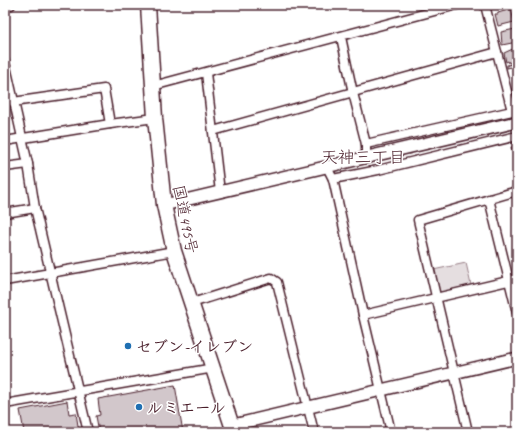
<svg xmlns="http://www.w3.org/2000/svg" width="522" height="437" font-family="Caveat,'Klee One',sans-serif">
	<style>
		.green { fill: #e5dee0; stroke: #987e86 }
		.building { fill: #d2c7cb; stroke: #4a1f2b }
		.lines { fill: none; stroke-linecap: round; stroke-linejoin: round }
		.street-casing { stroke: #4a1f2b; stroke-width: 11 }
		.secondary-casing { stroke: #4a1f2b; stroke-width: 14 }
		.highway-casing { stroke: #4a1f2b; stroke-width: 17 }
		.street { stroke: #fff; stroke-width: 8 }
		.secondary { stroke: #fff; stroke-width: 11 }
		.highway { stroke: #fff; stroke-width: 14 }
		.poi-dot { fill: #1f6fb2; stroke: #fff; stroke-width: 1.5 }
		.labels { text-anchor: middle; stroke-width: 3; stroke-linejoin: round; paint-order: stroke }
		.street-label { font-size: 16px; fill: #4a1f2b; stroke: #fff }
		.poi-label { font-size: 16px; font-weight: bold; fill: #4a1f2b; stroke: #fff; text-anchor: start }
		.neighbourhood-label { font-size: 17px; fill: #4a1f2b; stroke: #fff }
	</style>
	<rect width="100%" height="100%" fill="#fff"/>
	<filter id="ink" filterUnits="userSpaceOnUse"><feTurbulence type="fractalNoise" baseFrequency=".025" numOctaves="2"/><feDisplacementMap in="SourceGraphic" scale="8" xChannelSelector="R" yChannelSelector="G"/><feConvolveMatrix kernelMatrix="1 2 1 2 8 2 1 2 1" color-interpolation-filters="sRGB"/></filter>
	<g filter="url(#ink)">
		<path class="green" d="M466,263L471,285L438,293L433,270Z"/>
		<g class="building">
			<path d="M511,9L514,22L498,26L495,14H498V13Z"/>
			<path d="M515,29L517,42L502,45L501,32Z"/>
			<path d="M517,47V61L509,63L508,61L506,62L504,53Z"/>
			<path d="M512,64V67L507,68V65Z"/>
			<path d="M516,68H517V80H516L512,70L516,69Z"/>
			<path d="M517,87V104L516,105L512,89Z"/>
			<path d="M517,142V160H514L511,147H513L512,143Z"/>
			<path d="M517,165V175H516L514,166Z"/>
			<path d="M175,385L183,432H99L96,416L100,415L98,399Z"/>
			<path d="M67,401L69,414L76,413L79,432H24L20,410Z"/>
			<path d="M217,427L218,432H202V430Z"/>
		</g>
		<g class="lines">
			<defs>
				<g id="street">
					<path d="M485,5L512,111L515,110"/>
					<path d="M5,6L11,5"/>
					<path d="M341,37L353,93L366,144V158"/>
					<path d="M5,62L28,164L35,208L88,432"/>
					<path d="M206,73L220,192"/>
					<path d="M153,86L457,5"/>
					<path d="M13,102L104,89L110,124"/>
					<path d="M213,131L497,52"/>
					<path d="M5,141L110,124L155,118"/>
					<path d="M366,144L512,111"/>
					<path d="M5,167L28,164"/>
					<path d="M327,167L333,179L363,315L391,432"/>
					<path d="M333,179L378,170L517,136"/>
					<path d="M489,199L517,313"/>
					<path d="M5,213L35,208"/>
					<path d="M5,281L174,251"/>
					<path d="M192,303L271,278L277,282L314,432"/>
					<path d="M363,315L517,279"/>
					<path d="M5,404L214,368"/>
					<path d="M468,432L418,220L517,191"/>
				</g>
				<g id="secondary">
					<path d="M164,205L517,122"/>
					<path d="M233,425L517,358"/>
				</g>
				<path id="highway" d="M148,5L155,118L164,205L174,251L234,432"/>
			</defs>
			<use href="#street" class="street-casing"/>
			<use href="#secondary" class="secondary-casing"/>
			<use href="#highway" class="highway-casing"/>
			<use href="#street" class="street"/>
			<use href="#secondary" class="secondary"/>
			<use href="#highway" class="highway"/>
		</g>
	</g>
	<g class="poi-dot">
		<circle cx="128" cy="346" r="4"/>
		<circle cx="139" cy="407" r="4"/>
	</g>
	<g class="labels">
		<g class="street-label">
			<text transform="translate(186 219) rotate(78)" y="6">国道495号</text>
		</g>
		<g class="poi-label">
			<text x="136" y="352">セブン-イレブン</text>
			<text x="147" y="413">ルミエール</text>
		</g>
		<g class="neighbourhood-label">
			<text x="363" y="163">天神三丁目</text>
		</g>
	</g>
	<rect width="522" height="437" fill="none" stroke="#fff" stroke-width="20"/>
	<rect x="10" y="10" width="502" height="417" fill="none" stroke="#4a1f2b" stroke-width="1.5" filter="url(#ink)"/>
</svg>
